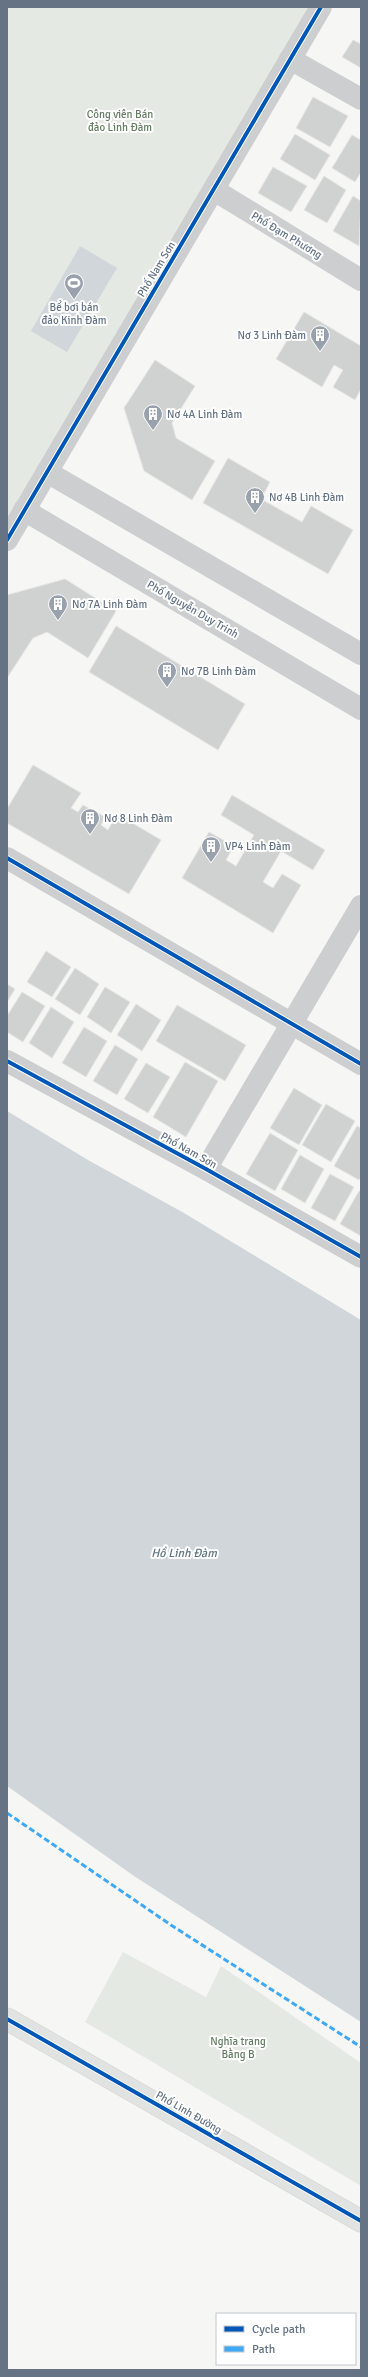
<svg xmlns="http://www.w3.org/2000/svg" width="368" height="2377" font-family="Signika,sans-serif">
	<style>
		.green { fill: #e5e9e3 }
		.water { fill: #d0d6da }
		.building { fill: #d0d2d2; stroke: #e5e5e4 }
		.lines { fill: none; stroke-linecap: round; stroke-linejoin: round }
		.secondary-casing { stroke: #d2d4d4; stroke-width: 23 }
		.street { stroke: #cdced0; stroke-width: 22 }
		.secondary { stroke: #e1e2e2; stroke-width: 22 }
		.quiet { stroke: #3fa9f5; stroke-width: 3; stroke-dasharray: 6 3; stroke-linecap: butt }
		.cycleway-casing { stroke: #fff; stroke-width: 6 }
		.cycleway { stroke: #0057b8; stroke-width: 4 }
		.labels { text-anchor: middle; stroke-width: 4; stroke-linejoin: round; paint-order: stroke }
		.park-label { font-size: 11px; fill: #667c64; stroke: #fff }
		.street-label { font-size: 11px; fill: #657385; stroke: #fff }
		.poi-label { font-size: 11px; fill: #657385; stroke: #fff; text-anchor: start }
		.water-label { font-size: 12px; font-style: italic; fill: #617581; stroke: #fff }
	</style>
	<rect width="100%" height="100%" fill="#f6f6f5"/>
	<g class="green">
		<path d="M7,7H321L7,523Z"/>
		<path d="M123,1952L206,1997L221,1966L361,2063V2186L85,2022Z"/>
	</g>
	<g class="water">
		<path d="M80,246L117,268L67,352L31,331Z"/>
		<path d="M7,1111L88,1160L184,1213L361,1320V2022L134,1876L7,1786Z"/>
	</g>
	<g class="building">
		<path d="M353,40L361,44V68L342,57Z"/>
		<path d="M313,97L348,116L330,147L296,128Z"/>
		<path d="M295,134L330,155L315,180L280,159Z"/>
		<path d="M352,135L361,140V172L355,182L332,168Z"/>
		<path d="M273,167L307,186L291,212L258,193Z"/>
		<path d="M324,176L346,190L327,223L304,210Z"/>
		<path d="M353,196L361,201L359,246L333,231Z"/>
		<path d="M304,312L361,346V389L355,400L333,387L343,370L334,365L322,387L276,359Z"/>
		<path d="M155,360L195,386L172,423L176,438L215,461L192,500L144,471L124,408Z"/>
		<path d="M228,458L270,482L261,499L302,522L311,506L353,530L328,574L203,503Z"/>
		<path d="M65,579L116,611L88,658L47,632L33,638L7,678V595Z"/>
		<path d="M116,626L245,704L218,750L89,672Z"/>
		<path d="M33,765L81,793L71,808L78,812L83,805L105,817L101,825L108,830L117,814L161,840L129,894L7,823V809Z"/>
		<path d="M232,795L325,850L313,870L281,851L263,882L273,888L282,874L301,885L273,933L182,878L209,832L234,846L226,860L236,866L254,835L221,815Z"/>
		<path d="M46,951L71,967L52,997L27,982Z"/>
		<path d="M75,968L99,984L80,1015L55,999Z"/>
		<path d="M7,984L15,989L7,1002Z"/>
		<path d="M105,987L130,1002L111,1033L87,1017Z"/>
		<path d="M22,992L45,1006L23,1042L7,1032V1016Z"/>
		<path d="M136,1004L161,1020L142,1051L117,1035Z"/>
		<path d="M177,1005L246,1045L225,1081L156,1041Z"/>
		<path d="M51,1007L74,1022L52,1058L29,1043Z"/>
		<path d="M84,1027L107,1041L86,1077L62,1063Z"/>
		<path d="M115,1045L138,1059L117,1095L93,1081Z"/>
		<path d="M185,1062L218,1081L186,1137L153,1117Z"/>
		<path d="M146,1063L170,1077L148,1113L124,1099Z"/>
		<path d="M294,1088L322,1105L299,1145L270,1128Z"/>
		<path d="M326,1104L355,1121L331,1162L302,1145Z"/>
		<path d="M357,1126L361,1128V1177L359,1180L334,1166Z"/>
		<path d="M270,1133L298,1150L275,1191L246,1174Z"/>
		<path d="M300,1155L324,1169L305,1203L281,1189Z"/>
		<path d="M330,1174L354,1187L335,1221L311,1208Z"/>
		<path d="M359,1191H361V1236L340,1224Z"/>
	</g>
	<g class="lines">
		<defs>
			<path id="secondary" d="M7,2019L361,2221"/>
		</defs>
		<use href="#secondary" class="secondary-casing"/>
		<g class="street">
			<path d="M290,59L361,99"/>
			<path d="M214,190L361,280"/>
			<path d="M47,472L361,654"/>
			<path d="M24,510L361,709"/>
			<path d="M7,540L321,7"/>
			<path d="M7,858L361,1064"/>
			<path d="M7,1061L206,1169L361,1257"/>
			<path d="M206,1169L361,906"/>
		</g>
		<use href="#secondary" class="secondary"/>
		<path class="quiet" d="M7,1813L171,1925L361,2047"/>
		<defs>
			<g id="cycleway">
				<path d="M7,540L321,7"/>
				<path d="M7,858L361,1064"/>
				<path d="M7,1061L206,1169L361,1257"/>
				<path d="M7,2019L361,2221"/>
			</g>
		</defs>
		<use href="#cycleway" class="cycleway-casing"/>
		<use href="#cycleway" class="cycleway"/>
	</g>
	<defs>
		<symbol id="stadium-pin" viewBox="-11 -11 22 30"><path d="M0 17L-7.5 6A9.5 9.5 0 1 1 7.5 6Z" fill="#98a1ac" stroke="#fff"/><path d="M0-5a6.5 5 0 1 0 0 10a6.5 5 0 1 0 0-10ZM-3.5-1.8h7v3.6h-7Z" fill="#fff"/></symbol>
		<symbol id="building-pin" viewBox="-11 -11 22 30"><path d="M0 17L-7.5 6A9.5 9.5 0 1 1 7.5 6Z" fill="#98a1ac" stroke="#fff"/><path d="M-4-6H4V6H1V3H-1V6H-4ZM-2.5-4.3h1.7v1.8h-1.7ZM.8-4.3h1.7v1.8H.8ZM-2.5-1h1.7V.8h-1.7ZM.8-1h1.7V.8H.8Z" fill="#fff"/></symbol>
	</defs>
	<g fill-rule="evenodd">
		<use href="#stadium-pin" x="63" y="272" width="22" height="30"/>
		<use href="#building-pin" x="309" y="324" width="22" height="30"/>
		<use href="#building-pin" x="142" y="403" width="22" height="30"/>
		<use href="#building-pin" x="244" y="486" width="22" height="30"/>
		<use href="#building-pin" x="47" y="593" width="22" height="30"/>
		<use href="#building-pin" x="156" y="660" width="22" height="30"/>
		<use href="#building-pin" x="79" y="807" width="22" height="30"/>
		<use href="#building-pin" x="200" y="835" width="22" height="30"/>
	</g>
	<g class="labels">
		<g class="park-label">
			<text x="120" y="118">Công viên Bán<tspan x="120" dy="13">đảo Linh Đàm</tspan></text>
			<text x="238" y="2045">Nghĩa trang<tspan x="238" dy="13">Bằng B</tspan></text>
		</g>
		<g class="street-label">
			<text transform="translate(287 235) rotate(31)" y="4">Phố Đạm Phương</text>
			<text transform="translate(156 269) rotate(-59)" y="4">Phố Nam Sơn</text>
			<text transform="translate(193 609) rotate(30)" y="4">Phố Nguyễn Duy Trinh</text>
			<text transform="translate(189 1150) rotate(29)" y="4">Phố Nam Sơn</text>
			<text transform="translate(189 2112) rotate(30)" y="4">Phố Linh Đường</text>
		</g>
		<g class="poi-label">
			<text x="74" y="311" text-anchor="middle">Bể bơi bán<tspan x="74" dy="13">đảo Kinh Đàm</tspan></text>
			<text x="306" y="339" text-anchor="end">Nơ 3 Linh Đàm</text>
			<text x="167" y="418">Nơ 4A Linh Đàm</text>
			<text x="269" y="501">Nơ 4B Linh Đàm</text>
			<text x="72" y="608">Nơ 7A Linh Đàm</text>
			<text x="181" y="675">Nơ 7B Linh Đàm</text>
			<text x="104" y="822">Nơ 8 Linh Đàm</text>
			<text x="225" y="850">VP4 Linh Đàm</text>
		</g>
		<g class="water-label">
			<text x="184" y="1557">Hồ Linh Đàm</text>
		</g>
	</g>
	<rect width="368" height="2377" fill="none" stroke="#657385" stroke-width="16"/>
	<rect x="216" y="2313" width="140" height="52" fill="#ffffff" stroke="#c1c7ce"/>
	<rect x="224" y="2326" width="20" height="6" fill="#0057b8" stroke="#c1c7ce"/>
	<text x="252" y="2333" font-size="12" fill="#657385">Cycle path</text>
	<rect x="224" y="2346" width="20" height="6" fill="#3fa9f5" stroke="#c1c7ce"/>
	<text x="252" y="2353" font-size="12" fill="#657385">Path</text>
</svg>
